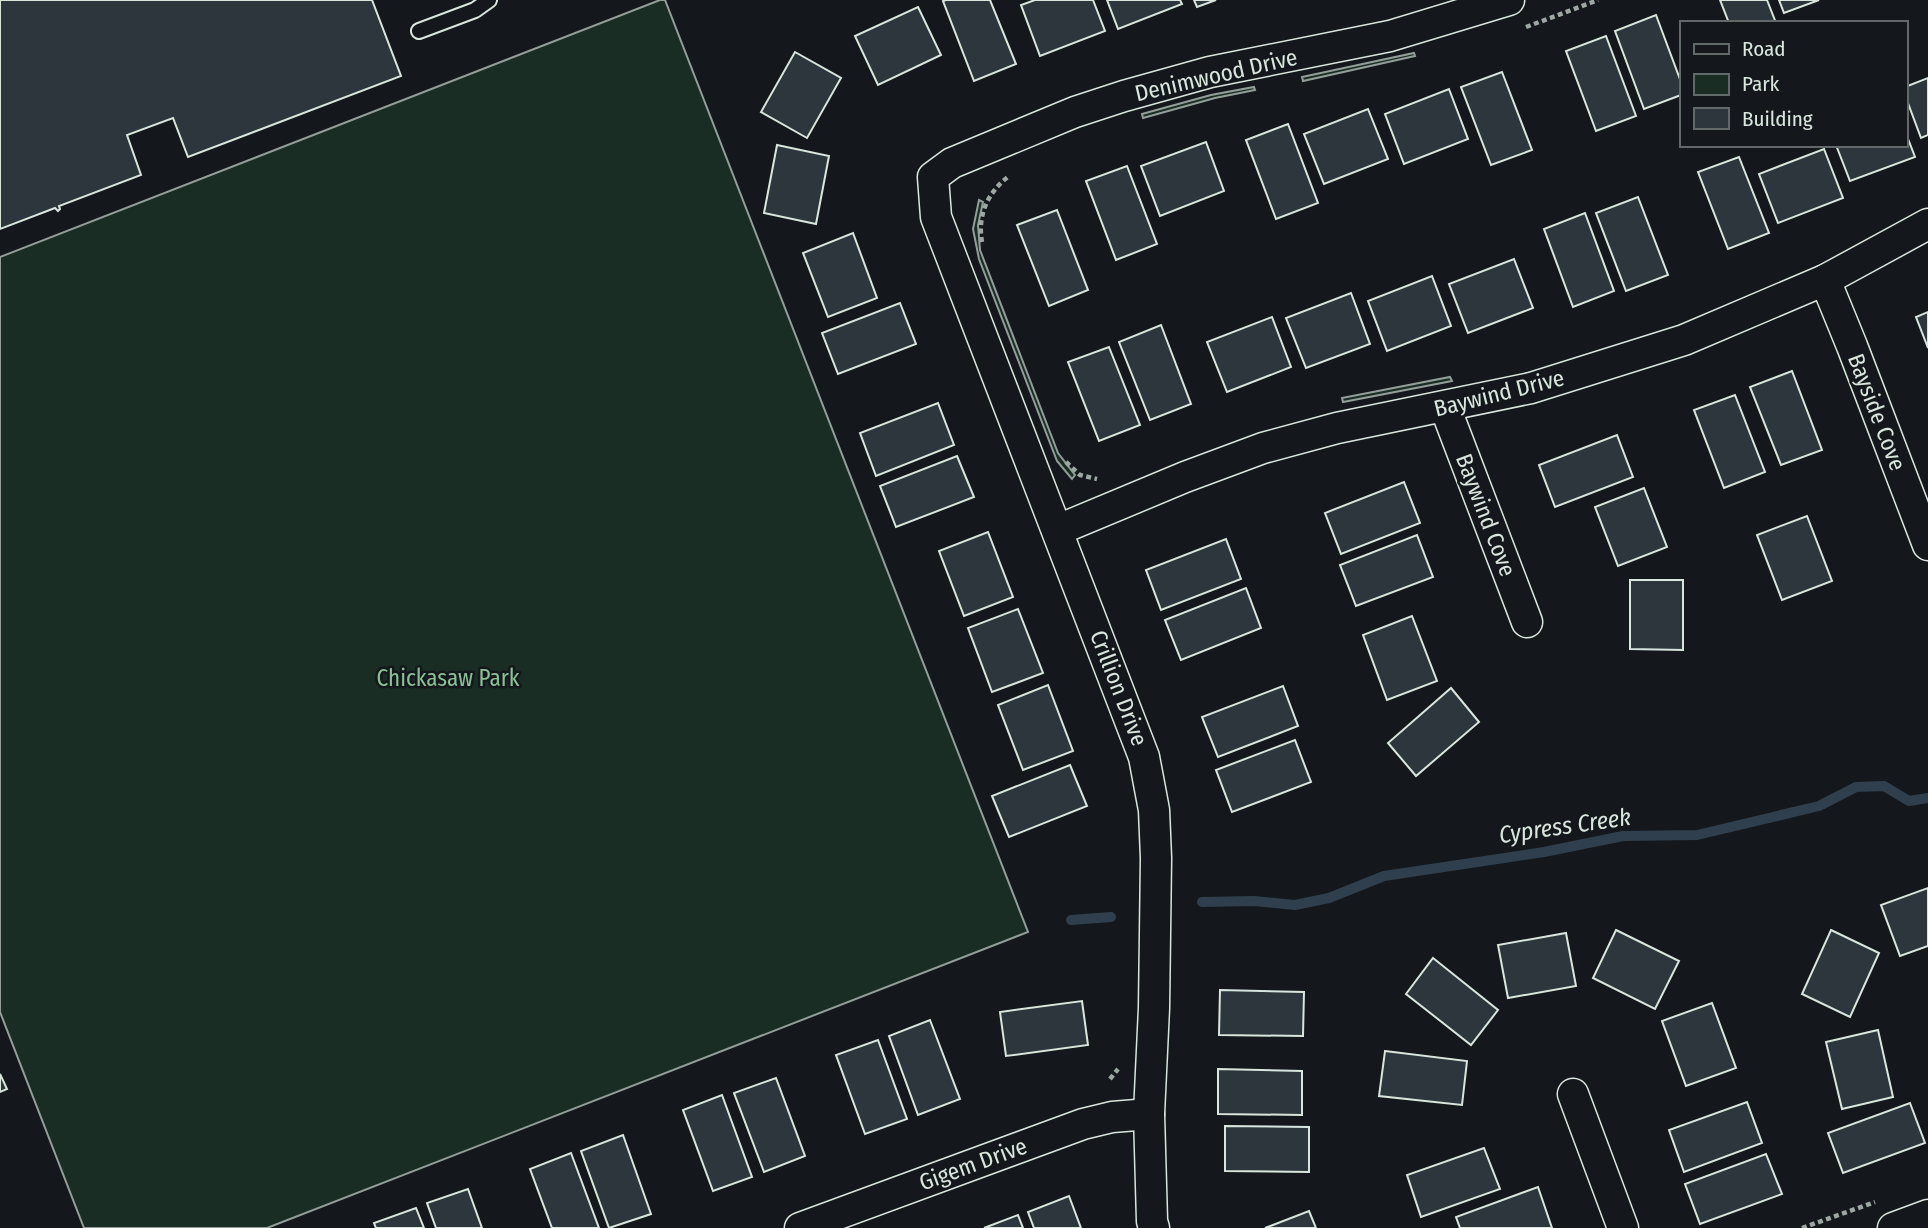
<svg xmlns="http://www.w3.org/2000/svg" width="1928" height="1228" font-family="'Fira Sans Condensed',sans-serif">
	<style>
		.green { fill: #1a2d24; stroke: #939e99; stroke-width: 2 }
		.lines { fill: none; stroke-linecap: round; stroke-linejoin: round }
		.stream { stroke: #2f3f4d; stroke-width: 10 }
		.building { fill: #2c363c; stroke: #d8e6dc; stroke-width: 2 }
		.lane-casing { stroke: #d8e6dc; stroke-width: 18 }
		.street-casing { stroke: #d8e6dc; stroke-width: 33 }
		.path { stroke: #9da8a2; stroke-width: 4.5; stroke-dasharray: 5 3.5; stroke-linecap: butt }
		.lane { stroke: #14181c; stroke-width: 14 }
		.street { stroke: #14181c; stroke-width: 30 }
		.labels { text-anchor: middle; stroke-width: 5; stroke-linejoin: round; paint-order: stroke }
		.street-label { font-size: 23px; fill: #d8e6dc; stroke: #14181c }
		.park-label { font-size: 23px; fill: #8ac095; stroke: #14181c }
		.water-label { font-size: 24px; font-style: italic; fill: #d8e6dc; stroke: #14181c }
	</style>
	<rect width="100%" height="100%" fill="#14181c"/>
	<g class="green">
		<path d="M660,0H665L1028,932L267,1228H84L0,1012V257Z"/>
		<path d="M1414,53L1415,56L1303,81L1302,77Z"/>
		<path d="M1254,87L1255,90L1215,98L1143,118L1142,114L1211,95Z"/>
		<path d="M979,200L983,202L978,225L980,250L1058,453L1075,475L1072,479L1057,461L979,259L973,229Z"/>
		<path d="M1450,377L1452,381L1343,402L1342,398Z"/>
	</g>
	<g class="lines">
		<g class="stream">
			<path d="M1202,902L1254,901L1295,905L1329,898L1384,876L1544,852L1623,836L1697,835L1819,806L1856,787L1884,786L1909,801L1928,798"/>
			<path d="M1071,920L1111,917"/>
		</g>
	</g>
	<g class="building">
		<path d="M0,0H372L401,76L188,157L173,118L127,135L141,175L59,206L60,209L58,211L55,208L0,229Z"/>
		<path d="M946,0H990L1016,64L974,81L943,1Z"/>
		<path d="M1035,0H1093L1105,31L1040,56L1021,5Z"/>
		<path d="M1107,0H1180L1182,4L1118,29Z"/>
		<path d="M1194,0H1216L1197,7Z"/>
		<path d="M1720,0H1767L1776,23H1729Z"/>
		<path d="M1779,0H1819L1784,13Z"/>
		<path d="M918,7L941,55L878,85L855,36Z"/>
		<path d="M1656,15L1681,82V95L1644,109L1615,31Z"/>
		<path d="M1606,36L1636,116L1596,131L1566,51Z"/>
		<path d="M795,52L841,78L807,138L761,112Z"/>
		<path d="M1502,72L1532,150L1491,165L1461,87Z"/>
		<path d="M1928,78V135L1921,138L1905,95V87Z"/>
		<path d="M1449,89L1468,139L1404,164L1385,114Z"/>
		<path d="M1368,109L1388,159L1324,184L1304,134Z"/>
		<path d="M1288,124L1318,203L1276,219L1246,140Z"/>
		<path d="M1905,131L1915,157L1850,181L1836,145H1905Z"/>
		<path d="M1206,142L1224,191L1160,216L1141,166Z"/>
		<path d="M777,145L829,156L816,224L764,213Z"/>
		<path d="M1824,149L1843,198L1778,223L1759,174Z"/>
		<path d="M1739,157L1769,233L1728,249L1698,172Z"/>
		<path d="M1127,166L1157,244L1116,260L1086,181Z"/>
		<path d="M1638,197L1668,275L1626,291L1596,213Z"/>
		<path d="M1057,210L1088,290L1049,306L1017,225Z"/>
		<path d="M1585,213L1614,291L1573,307L1544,229Z"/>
		<path d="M853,233L877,298L828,317L803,253Z"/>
		<path d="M1514,259L1533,308L1468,333L1449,284Z"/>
		<path d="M1432,276L1451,326L1387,351L1368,301Z"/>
		<path d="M1351,293L1370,344L1306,368L1286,318Z"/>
		<path d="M900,303L916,344L838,374L822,333Z"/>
		<path d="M1928,312V348L1916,317Z"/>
		<path d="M1272,317L1291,367L1227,392L1207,342Z"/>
		<path d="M1161,325L1191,404L1150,420L1119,342Z"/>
		<path d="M1109,347L1140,425L1099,441L1068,362Z"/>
		<path d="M1792,371L1822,450L1781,465L1750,387Z"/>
		<path d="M1735,395L1765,472L1724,488L1694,410Z"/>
		<path d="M938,403L954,445L876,476L860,433Z"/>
		<path d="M1617,435L1633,477L1555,507L1539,465Z"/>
		<path d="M957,456L974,497L896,527L880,486Z"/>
		<path d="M1404,482L1420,523L1341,554L1325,513Z"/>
		<path d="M1644,488L1667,547L1618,566L1595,507Z"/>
		<path d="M1807,516L1832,581L1782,600L1757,535Z"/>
		<path d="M988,532L1013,597L964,616L939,551Z"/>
		<path d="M1417,535L1433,577L1356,606L1340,565Z"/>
		<path d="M1226,539L1241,579L1161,610L1146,570Z"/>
		<path d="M1630,580H1683V650L1630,649Z"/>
		<path d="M1246,588L1261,628L1181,660L1165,620Z"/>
		<path d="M1018,609L1043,673L992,692L968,628Z"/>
		<path d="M1412,616L1437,681L1387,700L1363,635Z"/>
		<path d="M1048,685L1073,751L1023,770L998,705Z"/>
		<path d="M1283,686L1298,726L1218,757L1202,717Z"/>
		<path d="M1451,688L1479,722L1416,776L1388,743Z"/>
		<path d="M1295,740L1311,782L1232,812L1216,770Z"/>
		<path d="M1070,765L1087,806L1009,837L992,796Z"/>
		<path d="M1928,888V946L1900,956L1881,905Z"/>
		<path d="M1616,930L1679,961L1655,1009L1593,978Z"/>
		<path d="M1831,930L1879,953L1850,1017L1802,994Z"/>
		<path d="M1566,933L1576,986L1508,998L1498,945Z"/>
		<path d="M1433,958L1498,1010L1471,1045L1406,994Z"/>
		<path d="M1220,990L1304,992L1303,1036L1219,1035Z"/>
		<path d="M1082,1001L1088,1045L1006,1056L1000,1012Z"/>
		<path d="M1712,1003L1736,1068L1686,1086L1662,1021Z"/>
		<path d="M930,1020L960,1099L918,1115L889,1036Z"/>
		<path d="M1878,1030L1893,1097L1842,1109L1826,1042Z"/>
		<path d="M878,1040L907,1119L865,1134L836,1055Z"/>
		<path d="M1385,1051L1467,1061L1462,1105L1379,1096Z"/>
		<path d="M1218,1069L1302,1071V1115L1218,1114Z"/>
		<path d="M0,1074L7,1089L0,1092Z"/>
		<path d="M776,1078L805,1156L764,1172L734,1093Z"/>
		<path d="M722,1095L752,1177L713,1191L683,1110Z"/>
		<path d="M1747,1102L1762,1143L1684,1172L1669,1130Z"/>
		<path d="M1910,1103L1925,1143L1843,1173L1828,1133Z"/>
		<path d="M1225,1126L1309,1127V1172L1225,1171Z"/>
		<path d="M623,1135L651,1214L609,1228L581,1151Z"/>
		<path d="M1484,1148L1500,1189L1421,1217L1407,1175Z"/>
		<path d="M571,1153L599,1228H552L530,1169Z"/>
		<path d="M1766,1154L1782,1194L1700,1224L1685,1184Z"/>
		<path d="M1538,1187L1552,1228H1460L1456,1217Z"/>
		<path d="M468,1189L482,1228H436L427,1203Z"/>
		<path d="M1069,1196L1081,1228H1034L1028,1212Z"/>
		<path d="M416,1208L424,1228H376L374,1223Z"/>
		<path d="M1309,1211L1316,1228H1265Z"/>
		<path d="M1018,1215L1023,1228H984Z"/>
	</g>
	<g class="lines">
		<defs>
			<path id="lane" d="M419,31L475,10L489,0"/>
			<g id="street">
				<path d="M1825,280L1852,346L1928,545"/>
				<path d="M1445,407L1527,622"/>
				<path d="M1058,530L1185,477L1263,448L1337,428L1531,388L1684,340L1825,280L1928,224"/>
				<path d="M1573,1094L1623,1228"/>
				<path d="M800,1228L1083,1124L1112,1117L1149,1114"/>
				<path d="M1154,1228L1152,1221L1149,1114L1154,1008L1156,858L1154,810L1144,757L936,217L933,177L952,163L1075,112L1124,96L1210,72L1390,36L1509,0"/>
				<path d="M1893,1228L1928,1215"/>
			</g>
		</defs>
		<use href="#lane" class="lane-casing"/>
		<use href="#street" class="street-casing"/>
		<g class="path">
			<path d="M1526,27L1598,0"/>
			<path d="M982,242C977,215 988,192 1009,176"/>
			<path d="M1066,462L1080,475L1097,479"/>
			<path d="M1110,1079L1118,1069"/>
			<path d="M1802,1228L1875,1202"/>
		</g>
		<use href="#lane" class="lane"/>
		<use href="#street" class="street"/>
	</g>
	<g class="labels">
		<g class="street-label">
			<text transform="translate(1216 75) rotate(-13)" y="8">Denimwood Drive</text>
			<text transform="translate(1499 393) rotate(-14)" y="8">Baywind Drive</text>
			<text transform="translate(1877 412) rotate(69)" y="8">Bayside Cove</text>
			<text transform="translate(1486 515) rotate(69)" y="8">Baywind Cove</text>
			<text transform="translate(1119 688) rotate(69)" y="8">Crillion Drive</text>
			<text transform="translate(973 1164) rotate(-20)" y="8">Gigem Drive</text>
		</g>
		<g class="park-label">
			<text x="448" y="686">Chickasaw Park</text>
		</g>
		<g class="water-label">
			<text transform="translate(1565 826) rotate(-8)" y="8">Cypress Creek</text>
		</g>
	</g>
	<rect x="1680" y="21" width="228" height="126" fill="#14181c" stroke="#626a69" stroke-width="2"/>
	<rect x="1694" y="44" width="35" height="10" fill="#14181c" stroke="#626a69" stroke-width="2"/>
	<text x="1742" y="56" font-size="21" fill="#d8e6dc">Road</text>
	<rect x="1694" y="74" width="35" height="21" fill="#1a2d24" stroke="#626a69" stroke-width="2"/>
	<text x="1742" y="91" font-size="21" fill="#d8e6dc">Park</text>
	<rect x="1694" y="108" width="35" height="21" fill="#2c363c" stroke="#626a69" stroke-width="2"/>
	<text x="1742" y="126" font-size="21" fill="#d8e6dc">Building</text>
</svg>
